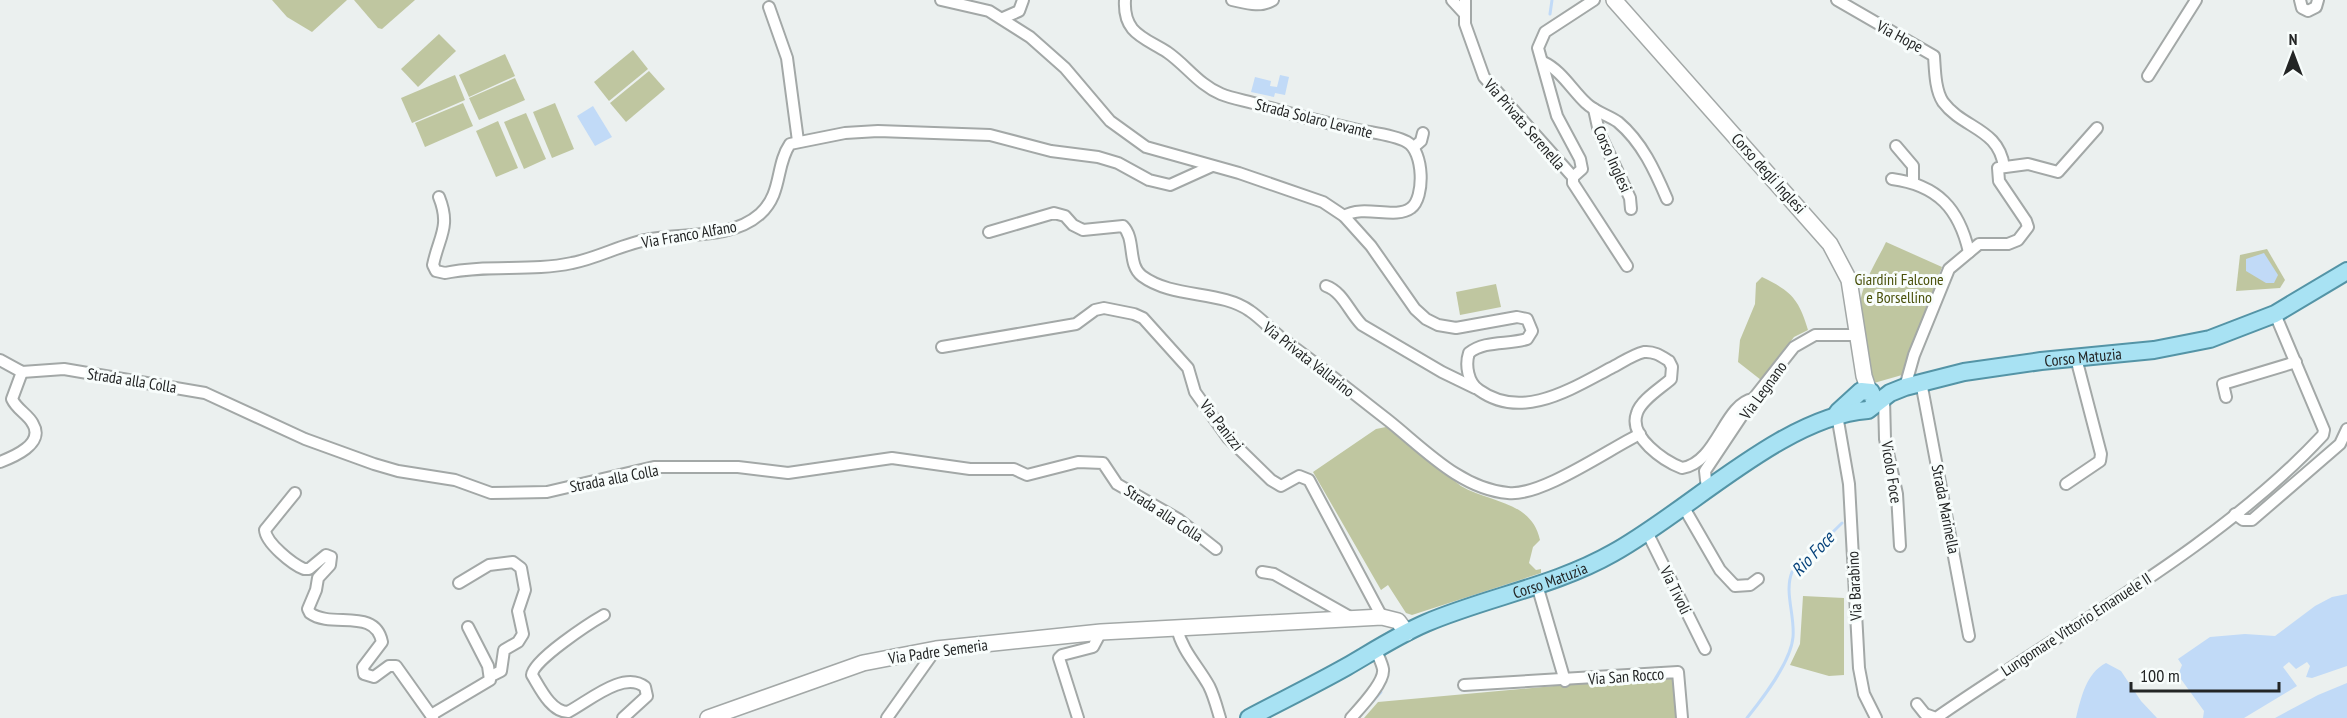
<svg xmlns="http://www.w3.org/2000/svg" width="2347" height="718" font-family="'PT Sans Narrow',sans-serif">
	<style>
		.green { fill: #bfc6a0 }
		.water { fill: #c1daf7 }
		.lines { fill: none; stroke-linecap: round; stroke-linejoin: round }
		.stream { stroke: #c1daf7; stroke-width: 3 }
		.street-casing { stroke: #a3a8a7; stroke-width: 14 }
		.secondary-casing { stroke: #a3a8a7; stroke-width: 18 }
		.primary-casing { stroke: #5494a6; stroke-width: 20 }
		.street { stroke: #fff; stroke-width: 10 }
		.secondary { stroke: #fff; stroke-width: 15 }
		.primary { stroke: #a8e2f3; stroke-width: 16 }
		.labels { text-anchor: middle; stroke-width: 6; stroke-linejoin: round; paint-order: stroke }
		.street-label { font-size: 16px; fill: #232525; stroke: #f8fdfc }
		.park-label { font-size: 16px; fill: #4a510b; stroke: #f8fdfc }
		.water-label { font-size: 18px; font-style: italic; fill: #07437b; stroke: #f8fdfc }
	</style>
	<rect width="100%" height="100%" fill="#ebf0ef"/>
	<g class="green">
		<path d="M272,0H347L312,32L287,17Z"/>
		<path d="M354,0H415L382,29L378,28Z"/>
		<path d="M439,34L456,51L418,87L401,69Z"/>
		<path d="M633,50L648,69L609,101L594,82Z"/>
		<path d="M505,54L515,76L469,97L459,75Z"/>
		<path d="M649,71L665,89L626,122L610,103Z"/>
		<path d="M455,75L465,100L412,123L401,98Z"/>
		<path d="M515,78L525,100L479,120L469,98Z"/>
		<path d="M463,103L473,126L425,147L415,123Z"/>
		<path d="M555,103L574,149L552,158L533,112Z"/>
		<path d="M526,113L546,159L524,169L504,122Z"/>
		<path d="M498,121L518,168L496,177L476,131Z"/>
		<path d="M1886,242L1942,267L1902,375L1874,383C1867,359 1858,329 1860,304C1862,283 1877,261 1886,242Z"/>
		<path d="M2267,249L2285,280L2280,288L2236,291L2240,255Z"/>
		<path d="M1762,277C1791,291 1799,299 1808,330L1794,337L1761,380L1738,362L1740,340L1755,304L1756,283Z"/>
		<path d="M1496,284L1501,307L1460,315L1456,292Z"/>
		<path d="M1386,427L1461,486C1490,503 1532,501 1540,540L1533,547L1529,563L1536,570L1541,569V573L1412,615L1406,613L1388,585L1381,590L1313,472L1376,429Z"/>
		<path d="M1803,596L1844,598V675L1829,676L1790,665L1800,644Z"/>
		<path d="M1673,675L1678,718H1364L1378,702Z"/>
	</g>
	<g class="water">
		<path d="M1280,75L1289,77L1285,95L1275,93L1274,97L1251,92L1255,77L1271,81L1270,86L1277,87Z"/>
		<path d="M593,106L612,137L595,146L577,116Z"/>
		<path d="M2264,253L2278,275L2274,283H2266L2246,271V259Z"/>
		<path d="M2347,594V666L2312,678L2306,677L2310,666L2307,662L2296,669L2289,662L2283,667L2297,686L2244,718H2203L2204,711L2178,675L2182,665L2178,659L2210,637L2245,634L2275,636L2315,606L2332,597Z"/>
		<path d="M2106,663L2121,671L2141,701L2157,718H2076C2081,698 2086,673 2106,663Z"/>
		<path d="M2347,683V718H2275L2318,695Z"/>
	</g>
	<g class="lines">
		<g class="stream">
			<path d="M1550,14L1552,0"/>
			<path d="M1372,702L1381,692"/>
			<path d="M1747,718C1763,698 1791,662 1793,637C1795,615 1784,592 1792,572L1842,523"/>
		</g>
		<defs>
			<g id="street">
				<path d="M941,0L989,11L1030,37L1065,68L1110,121L1146,147L1239,173L1323,202L1344,216L1371,246L1415,309L1426,319L1438,325L1456,328L1517,317L1527,319L1532,331L1527,339C1508,345 1485,340 1469,353C1465,365 1468,383 1479,390C1522,421 1571,389 1611,368C1621,363 1632,355 1644,352C1654,351 1661,356 1669,361L1672,367L1671,379C1661,388 1641,400 1637,413C1628,437 1664,461 1682,468C1717,463 1724,404 1753,399"/>
				<path d="M1125,0C1123,33 1143,37 1167,52C1186,65 1199,85 1221,94C1233,99 1248,101 1260,105C1291,114 1322,122 1354,129C1371,133 1392,134 1407,142C1424,151 1425,198 1411,208C1395,220 1364,204 1344,216"/>
				<path d="M1232,0C1246,3 1260,8 1273,0"/>
				<path d="M1452,0L1463,12"/>
				<path d="M1465,0V24L1484,77L1573,177L1582,169L1580,159L1557,116L1538,48L1545,32L1594,0"/>
				<path d="M1837,0L1934,56C1935,70 1935,90 1943,102C1963,129 1999,128 2004,167"/>
				<path d="M2300,0L2302,8L2308,11L2316,7L2318,0"/>
				<path d="M769,7L787,58L798,141"/>
				<path d="M1003,18L1019,11L1023,0"/>
				<path d="M1543,62C1561,70 1572,90 1586,103C1595,112 1608,115 1618,122C1642,142 1655,171 1667,199"/>
				<path d="M2148,76L2196,0"/>
				<path d="M1594,109L1599,132L1630,198L1631,209"/>
				<path d="M1896,146L1913,166V183"/>
				<path d="M1414,147L1421,141L1423,133"/>
				<path d="M1573,177V183L1627,266"/>
				<path d="M1892,179C1938,185 1959,209 1969,252"/>
				<path d="M439,197C451,227 439,236 433,265L436,271L445,273C487,264 531,272 572,263C599,258 624,243 651,239C686,233 732,239 760,214C783,193 775,166 790,144L845,133L878,131L990,135L1051,151L1098,157L1118,163L1149,180L1170,185L1212,166"/>
				<path d="M989,232L1054,213L1065,216L1073,225L1083,230L1123,226C1136,239 1127,265 1142,276C1173,299 1221,290 1250,311C1262,319 1272,331 1284,340C1320,366 1354,394 1389,421C1424,449 1461,489 1508,493C1541,497 1609,449 1640,434"/>
				<path d="M1326,286C1343,292 1349,312 1362,325L1442,372L1475,388"/>
				<path d="M942,347L1076,324L1095,310L1104,308L1134,314L1143,318L1188,368L1195,392L1228,438L1271,480L1281,486L1299,476L1309,480L1382,617"/>
				<path d="M0,360L22,372L64,369L205,393L305,439L374,464L398,471L455,480L491,493L547,492L654,467H738L788,473L892,458L970,469H1014L1027,475L1078,462L1103,463L1117,484L1178,519L1216,549"/>
				<path d="M1921,382L1969,636"/>
				<path d="M1905,387L1914,355L1949,269L1979,244H2008L2018,240L2028,227L2026,221L1999,181L1998,168L2028,164L2058,172L2097,128"/>
				<path d="M2226,397L2223,384L2296,362"/>
				<path d="M1884,398L1885,439L1897,494L1900,546"/>
				<path d="M1837,415L1849,484L1859,668L1864,694L1876,718"/>
				<path d="M0,462C13,457 45,444 33,424C28,414 17,410 12,399L22,372"/>
				<path d="M2066,484L2100,461L2101,454L2076,358"/>
				<path d="M1707,489L1705,471L1753,399L1794,347L1815,335H1857"/>
				<path d="M295,493L265,530C266,543 292,564 304,569H309L326,555L331,557L330,565L318,578L316,590L308,609L310,613C332,629 375,607 382,642L363,667L364,674L374,677L389,666H396L433,718"/>
				<path d="M1683,506L1720,570L1735,586L1750,585L1758,579"/>
				<path d="M2235,514L2243,520H2252L2340,444L2347,429"/>
				<path d="M1647,532L1705,649"/>
				<path d="M1262,572L1274,574L1352,618"/>
				<path d="M459,583L489,565L513,562L521,568L525,590L518,611L523,634L518,642L504,650L501,671L491,676"/>
				<path d="M1537,585L1565,681"/>
				<path d="M604,615C590,623 533,660 532,675C540,688 551,712 568,712C589,701 624,670 645,687L647,696L623,718"/>
				<path d="M1177,628C1182,651 1198,666 1209,686C1214,696 1217,708 1220,718"/>
				<path d="M1464,685L1678,672L1682,718"/>
				<path d="M1917,704L1925,714L1936,718C2062,630 2218,548 2323,435L2324,430L2275,314"/>
				<path d="M431,715L490,680L488,666L468,627"/>
				<path d="M887,718L936,649"/>
				<path d="M1078,718L1059,658L1062,655L1093,647L1101,632"/>
				<path d="M1351,718C1360,708 1385,682 1383,669C1382,663 1378,656 1376,650"/>
			</g>
			<g id="secondary">
				<path d="M1614,0L1830,244L1849,280L1864,376L1869,391"/>
				<path d="M708,718L863,663L936,649L1101,632L1382,617L1398,621L1407,633"/>
			</g>
			<g id="primary">
				<path d="M1838,412L1861,391L1871,392L1875,403"/>
				<path id="s1" d="M1249,718C1281,701 1314,685 1346,667C1372,652 1398,635 1426,623C1487,597 1555,586 1613,553C1688,512 1783,416 1868,410L1890,393L1905,387L1964,372L2041,361L2154,350L2210,339L2275,314L2347,271"/>
			</g>
		</defs>
		<use href="#street" class="street-casing"/>
		<use href="#secondary" class="secondary-casing"/>
		<use href="#primary" class="primary-casing"/>
		<use href="#street" class="street"/>
		<use href="#secondary" class="secondary"/>
		<use href="#primary" class="primary"/>
	</g>
	<g class="labels">
		<g class="street-label">
			<text transform="translate(1900 36) rotate(28)" y="6">Via Hope</text>
			<text transform="translate(1314 118) rotate(14)" y="6">Strada Solaro Levante</text>
			<text transform="translate(1525 124) rotate(49)" y="6">Via Privata Serenella</text>
			<text transform="translate(1613 159) rotate(66)" y="6">Corso Inglesi</text>
			<text transform="translate(1769 173) rotate(48)" y="6">Corso degli Inglesi</text>
			<text transform="translate(689 234) rotate(-10)" y="6">Via Franco Alfano</text>
			<text dy="6" stroke="none"><textPath href="#s1" startOffset="921">Corso Matuzia</textPath></text>
			<text transform="translate(1309 359) rotate(38)" y="6">Via Privata Vallarino</text>
			<text transform="translate(132 380) rotate(9)" y="6">Strada alla Colla</text>
			<text transform="translate(1763 390) rotate(-54)" y="6">Via Legnano</text>
			<text transform="translate(1222 425) rotate(52)" y="6">Via Panizzi</text>
			<text transform="translate(1892 472) rotate(81)" y="6">Vicolo Foce</text>
			<text transform="translate(614 478) rotate(-11)" y="6">Strada alla Colla</text>
			<text transform="translate(1946 509) rotate(79)" y="6">Strada Marinella</text>
			<text transform="translate(1164 513) rotate(33)" y="6">Strada alla Colla</text>
			<text dy="6" stroke="none"><textPath href="#s1" startOffset="332">Corso Matuzia</textPath></text>
			<text transform="translate(1854 586) rotate(-93)" y="6">Via Barabino</text>
			<text transform="translate(1676 590) rotate(64)" y="6">Via Tivoli</text>
			<text transform="translate(2076 624) rotate(-33)" y="6">Lungomare Vittorio Emanuele II</text>
			<text transform="translate(938 651) rotate(-8)" y="6">Via Padre Semeria</text>
			<text transform="translate(1626 676) rotate(-4)" y="6">Via San Rocco</text>
		</g>
		<g class="park-label">
			<text x="1899" y="285">Giardini Falcone<tspan x="1899" dy="18">e Borsellino</tspan></text>
		</g>
		<g class="water-label">
			<text transform="translate(1813 554) rotate(-47)" y="6">Rio Foce</text>
		</g>
	</g>
	<g transform="translate(2293 54)" stroke="#f8fdfc" stroke-width="4.5" paint-order="stroke">
	<path d="M0-4.5L10 22L0 15L-10 22Z" fill="#232525"/>
	<text y="-9" font-size="16" font-weight="bold" text-anchor="middle" fill="#232525">N</text>
	</g>
	<path d="M2131 682v9h148v-9" fill="none" stroke="#232525" stroke-width="3"/>
	<text x="2140" y="682" font-size="18" fill="#232525" stroke="#f8fdfc" stroke-width="4.5" paint-order="stroke">100 m</text>
</svg>
